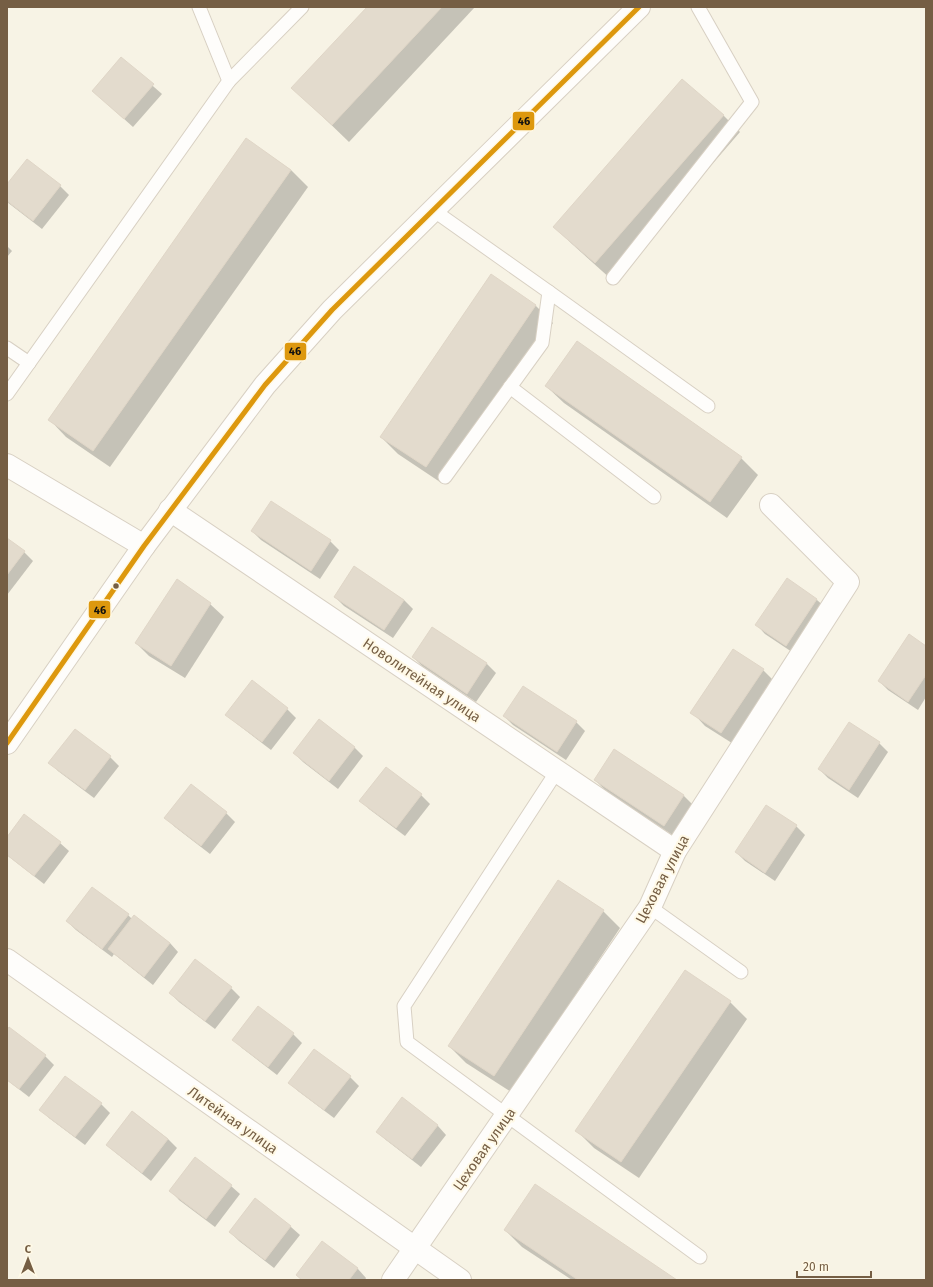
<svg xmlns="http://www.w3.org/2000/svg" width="933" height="1287" font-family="'Fira Sans',sans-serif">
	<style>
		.shadow { fill: #0003 }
		.building { fill: #e3dbcd; stroke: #e0d6c7 }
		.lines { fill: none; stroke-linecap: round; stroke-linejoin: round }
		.service-casing { stroke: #d8d0c3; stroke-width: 15 }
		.minor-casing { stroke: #d8d0c3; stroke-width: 24 }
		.tertiary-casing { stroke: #d8d0c3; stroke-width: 24 }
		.service { stroke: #fefdfb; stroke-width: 13 }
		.minor { stroke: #fefdfb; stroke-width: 22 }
		.tertiary { stroke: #fefdfb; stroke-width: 22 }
		.bus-1-casing { stroke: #fff9e6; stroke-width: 8 }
		.bus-1 { stroke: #dd980e; stroke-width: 5 }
		.bus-dot { fill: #755e44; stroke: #fff9e6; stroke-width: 1.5 }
		.labels { text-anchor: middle; stroke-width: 4; stroke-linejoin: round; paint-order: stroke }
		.street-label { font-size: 14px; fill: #755e44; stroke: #fff9e6 }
		.line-badge { stroke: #fff9e6; stroke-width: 1.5 }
		.pale-badge-label { font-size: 11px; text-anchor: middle; font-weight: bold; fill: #111 }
	</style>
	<rect width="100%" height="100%" fill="#f7f3e5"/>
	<g class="shadow">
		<path d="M368,7H475L349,142L293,88Z"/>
		<path d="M121,58L162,94L133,127L93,91Z"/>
		<path d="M723,115L740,132L612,280L572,244L554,227Z"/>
		<path d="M246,139L291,170L308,187L110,467L66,437L49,419Z"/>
		<path d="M7,186H60L69,195L42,229L7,202Z"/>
		<path d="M7,246L12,251L7,257Z"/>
		<path d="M491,275L536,306L553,323L443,484L398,454L381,437Z"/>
		<path d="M546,386L741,458L758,475L727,518L564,403Z"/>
		<path d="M252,531L330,541L339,550L320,579L261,540Z"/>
		<path d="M7,539L24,552L33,561L7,595Z"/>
		<path d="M354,568L404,600L413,609L393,638L344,606L335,597Z"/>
		<path d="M787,580L817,600L826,608L795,654L765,634L757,625Z"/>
		<path d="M177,581L210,604L224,617L185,678L149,656L136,643Z"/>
		<path d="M433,628L487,664L496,673L476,702L422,666L413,657Z"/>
		<path d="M926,647V697L918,710L888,690L879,681Z"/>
		<path d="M763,670L776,683L735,745L705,726L692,712Z"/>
		<path d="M252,682L287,709L296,718L271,750L236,723L227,715Z"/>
		<path d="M504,716L576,722L585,731L566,760L513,725Z"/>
		<path d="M75,730L110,757L119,766L94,798L58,771L50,762Z"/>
		<path d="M879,743L888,752L858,798L828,778L819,769Z"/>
		<path d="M354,747L363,756L338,789L303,762L294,753Z"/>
		<path d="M615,750L684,796L697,809L677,838L608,793L595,780Z"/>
		<path d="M386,768L421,795L430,804L405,836L369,809L361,800Z"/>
		<path d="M226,813L235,822L210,854L175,827L166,818Z"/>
		<path d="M796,826L805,835L775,881L745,861L736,852Z"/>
		<path d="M7,838L60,843L69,851L44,884L7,855Z"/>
		<path d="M603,911L620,928L511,1092L466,1063L449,1046Z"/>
		<path d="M128,915L132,919L170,943L178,952L153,985L114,954L112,957L76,930L67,921Z"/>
		<path d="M231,988L240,997L215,1029L179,1002L170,993Z"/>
		<path d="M730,1002L747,1019L639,1178L594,1148L577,1131Z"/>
		<path d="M258,1007L293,1034L302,1043L277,1075L242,1048L233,1039Z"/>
		<path d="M7,1032L45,1056L54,1065L29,1097L7,1080Z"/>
		<path d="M350,1077L359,1086L334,1118L298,1091L289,1082Z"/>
		<path d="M402,1099L438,1126L446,1135L421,1167L386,1140L377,1132Z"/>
		<path d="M101,1104L110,1113L85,1145L49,1118L40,1109Z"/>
		<path d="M133,1112L168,1139L177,1148L151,1181L116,1153L107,1145Z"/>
		<path d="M231,1186L240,1194L215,1227L179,1200L171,1191Z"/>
		<path d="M255,1199L291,1227L300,1235L274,1268L239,1241L230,1232Z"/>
		<path d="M505,1230L675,1280H572L522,1247Z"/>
		<path d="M322,1242L358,1269L366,1278L365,1280H302Z"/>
	</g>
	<g class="building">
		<path d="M367,7H442L332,125L291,88Z"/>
		<path d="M121,57L154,84L124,119L92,91Z"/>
		<path d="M682,79L724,115L595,263L553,227Z"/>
		<path d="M246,138L291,170L93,451L48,420Z"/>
		<path d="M27,159L61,185L33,221L7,201V184Z"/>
		<path d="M491,274L536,305L426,467L380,437Z"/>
		<path d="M577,341L742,457L710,502L545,386Z"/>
		<path d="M271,501L331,540L311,571L251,531Z"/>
		<path d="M7,538L25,551L7,575Z"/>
		<path d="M354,566L404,600L384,630L334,597Z"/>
		<path d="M787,578L817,599L786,646L755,625Z"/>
		<path d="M177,579L211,603L171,666L135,643Z"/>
		<path d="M432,627L487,663L467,694L412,657Z"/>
		<path d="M909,634L926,646V675L908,702L878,681Z"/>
		<path d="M733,649L764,669L721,733L690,713Z"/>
		<path d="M252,680L288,708L262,742L225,715Z"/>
		<path d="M523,686L577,721L557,752L503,716Z"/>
		<path d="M319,719L355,747L329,781L293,753Z"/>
		<path d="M849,722L880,742L849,790L818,769Z"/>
		<path d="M75,729L111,756L85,790L48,763Z"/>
		<path d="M614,749L684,795L664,826L594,780Z"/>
		<path d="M386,767L422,794L396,828L359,801Z"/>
		<path d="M191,784L227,812L201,846L164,818Z"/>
		<path d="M766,805L797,825L765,873L735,852Z"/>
		<path d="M24,814L61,842L34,876L7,855V837Z"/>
		<path d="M558,880L604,910L494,1076L448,1046Z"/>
		<path d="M92,887L129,914L102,949L66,921Z"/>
		<path d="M134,915L170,943L144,977L108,949Z"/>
		<path d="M195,959L232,987L205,1021L169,993Z"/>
		<path d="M685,970L731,1001L621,1162L575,1131Z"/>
		<path d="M258,1006L294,1033L268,1067L232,1040Z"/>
		<path d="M9,1027L46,1055L19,1089L7,1080V1030Z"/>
		<path d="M314,1049L351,1076L324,1110L288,1083Z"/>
		<path d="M65,1076L102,1103L75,1137L39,1110Z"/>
		<path d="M402,1097L438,1125L412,1159L376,1132Z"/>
		<path d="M132,1111L168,1139L142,1173L106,1145Z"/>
		<path d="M195,1157L232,1185L206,1219L169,1191Z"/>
		<path d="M535,1184L677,1280H578L504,1230Z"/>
		<path d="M255,1198L291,1226L265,1260L229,1232Z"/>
		<path d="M322,1241L358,1268L349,1280H302L296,1275Z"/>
	</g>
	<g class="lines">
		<defs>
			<g id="service">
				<path d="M199,7L229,81"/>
				<path d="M433,210L549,292L542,343L445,477"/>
				<path d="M613,278L752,102L698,7"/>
				<path d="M549,292L708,406"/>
				<path d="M7,348L29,363"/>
				<path d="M510,387L654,497"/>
				<path d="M7,394L229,81L302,7"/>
				<path d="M557,771L404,1006L407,1042L700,1257"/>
				<path d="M650,907L741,972"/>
			</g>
			<g id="minor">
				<path d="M7,465L144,546"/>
				<path d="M170,510L675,851"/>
				<path d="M7,960L460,1280"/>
				<path d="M393,1280L650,907L675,851L848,582L771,505"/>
			</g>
			<path id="tertiary" d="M7,743L144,546L265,385L332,310L639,7"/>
		</defs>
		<use href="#service" class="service-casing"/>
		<use href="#minor" class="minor-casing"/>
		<use href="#tertiary" class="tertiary-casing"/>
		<use href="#service" class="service"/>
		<use href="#minor" class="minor"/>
		<use href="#tertiary" class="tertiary"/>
		<defs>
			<path id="bus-1" d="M7,743L144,546L265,385L332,310L639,7"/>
		</defs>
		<use href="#bus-1" class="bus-1-casing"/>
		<use href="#bus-1" class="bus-1"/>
	</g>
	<circle class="bus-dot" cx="116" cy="586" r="3.5"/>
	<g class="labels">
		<g class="street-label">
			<text transform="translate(422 680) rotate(34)" y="5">Новолитейная улица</text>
			<text transform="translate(662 879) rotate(-62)" y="5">Цеховая улица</text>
			<text transform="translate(233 1120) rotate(35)" y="5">Литейная улица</text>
			<text transform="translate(484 1149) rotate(-55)" y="5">Цеховая улица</text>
		</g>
	</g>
	<g class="line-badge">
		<rect x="512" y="111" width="23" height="20" rx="4" fill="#dd980e"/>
		<rect x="284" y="342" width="23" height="19" rx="4" fill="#dd980e"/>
		<rect x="88" y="600" width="23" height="19" rx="4" fill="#dd980e"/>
	</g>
	<g class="pale-badge-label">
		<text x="524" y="125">46</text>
		<text x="295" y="355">46</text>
		<text x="100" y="614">46</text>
	</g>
	<rect width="933" height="1287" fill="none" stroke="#755e44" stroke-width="16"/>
	<g transform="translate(28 1259)" stroke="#fff9e6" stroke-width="3" paint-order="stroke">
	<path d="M0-3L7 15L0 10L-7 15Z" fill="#755e44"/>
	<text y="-6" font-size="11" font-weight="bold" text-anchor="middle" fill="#755e44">С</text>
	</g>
	<path d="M797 1271v6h74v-6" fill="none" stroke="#755e44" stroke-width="2"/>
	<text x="803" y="1271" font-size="12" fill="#755e44" stroke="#fff9e6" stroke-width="3" paint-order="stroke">20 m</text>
</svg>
